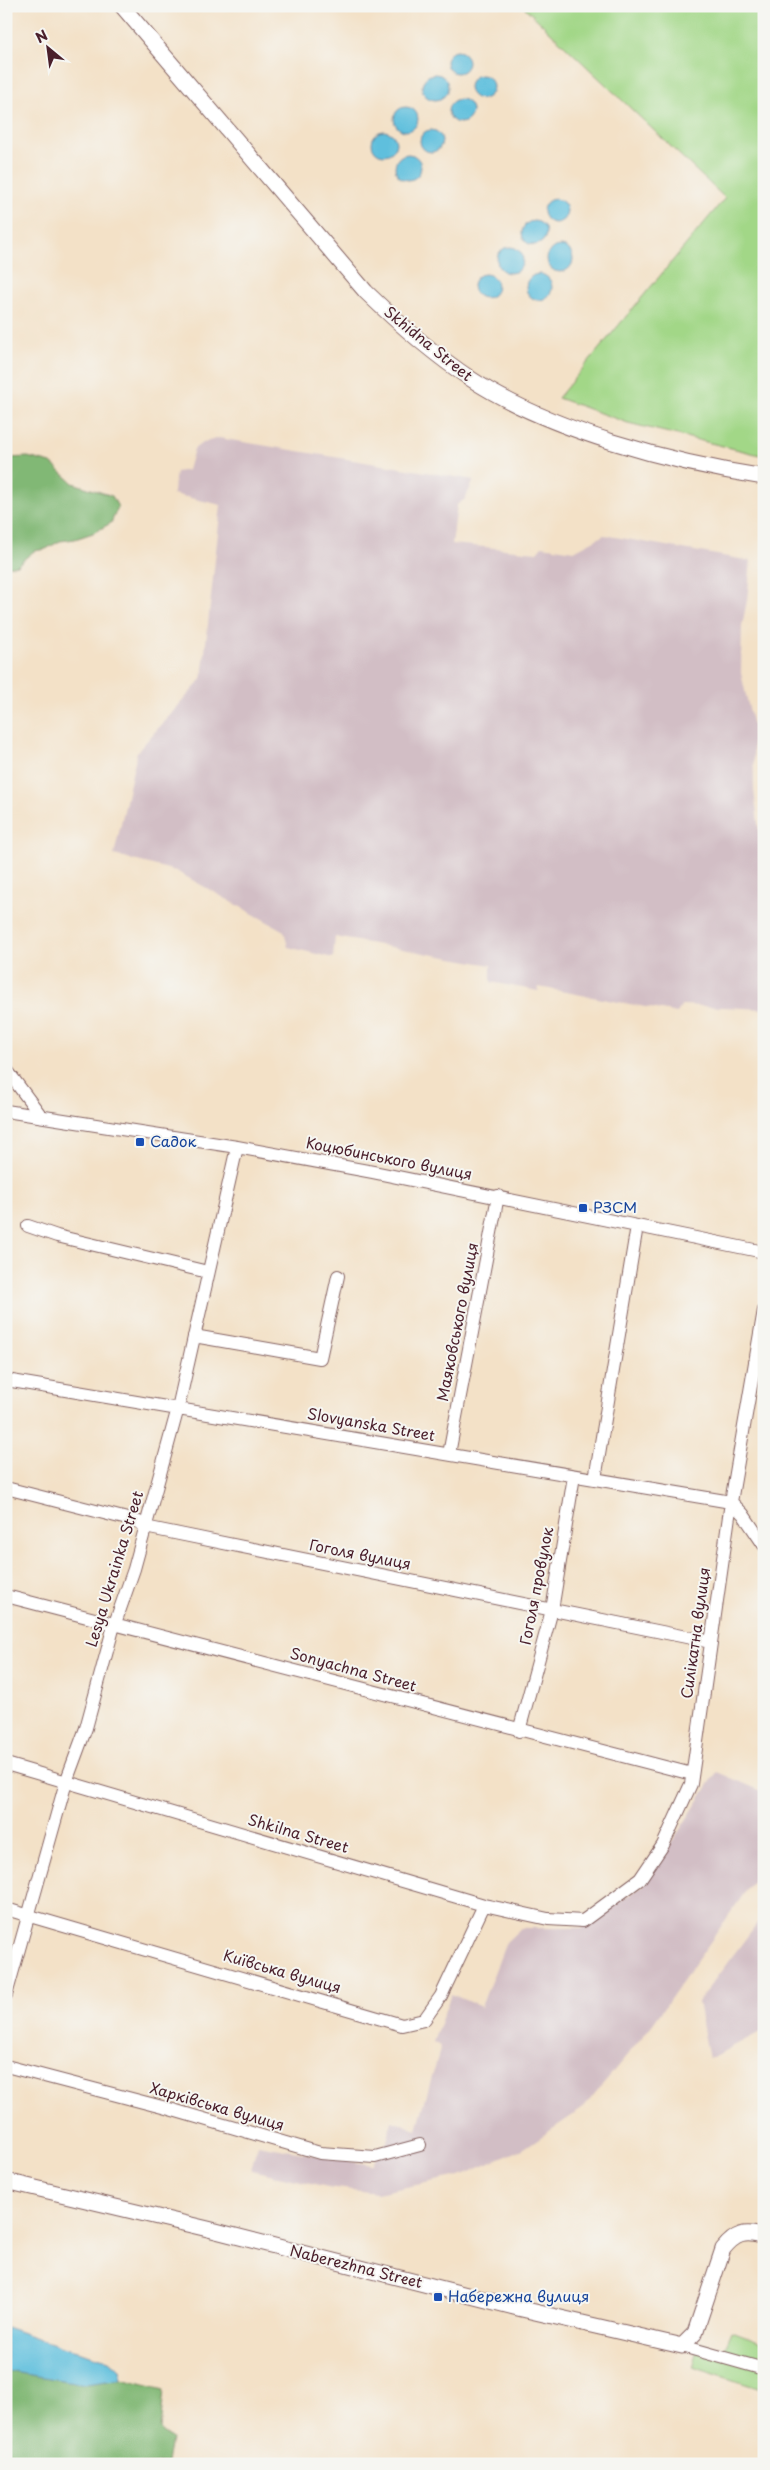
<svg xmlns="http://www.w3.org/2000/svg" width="770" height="2470" font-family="'Playpen Sans',sans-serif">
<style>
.industrial{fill:#d2bec5}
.green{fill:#a2d787;stroke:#767b59}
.forest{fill:#81b874;stroke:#666c50}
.water{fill:#5fbfdd;stroke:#546f84}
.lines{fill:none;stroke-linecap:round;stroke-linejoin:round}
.minor-casing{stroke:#856362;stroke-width:14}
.major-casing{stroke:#856362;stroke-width:17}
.minor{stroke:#fff;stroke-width:12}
.major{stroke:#fff;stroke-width:15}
.transit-dot{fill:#1a4fb4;stroke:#f6f6f2;stroke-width:2}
.labels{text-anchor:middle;stroke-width:4;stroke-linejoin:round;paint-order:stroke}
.street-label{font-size:15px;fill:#4a1f2b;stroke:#f6f6f2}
.transit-label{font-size:15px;fill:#164399;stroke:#f6f6f2;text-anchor:start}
</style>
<rect width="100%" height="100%" fill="#f6f6f2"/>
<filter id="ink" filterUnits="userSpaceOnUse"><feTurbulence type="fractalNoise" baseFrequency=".02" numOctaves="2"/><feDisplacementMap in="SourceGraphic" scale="10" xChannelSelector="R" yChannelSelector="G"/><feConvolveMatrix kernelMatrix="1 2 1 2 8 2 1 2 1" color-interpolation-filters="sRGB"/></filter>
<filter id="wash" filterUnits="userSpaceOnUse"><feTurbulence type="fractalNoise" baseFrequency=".0096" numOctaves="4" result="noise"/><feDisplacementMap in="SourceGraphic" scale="20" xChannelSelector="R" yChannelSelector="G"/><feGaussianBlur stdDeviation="1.12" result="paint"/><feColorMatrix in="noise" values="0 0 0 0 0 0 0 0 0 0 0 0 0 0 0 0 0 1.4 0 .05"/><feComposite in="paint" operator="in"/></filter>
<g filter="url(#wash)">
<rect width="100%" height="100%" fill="#f3e1c7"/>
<path class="industrial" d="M219 438 474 480 465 499 457 505 452 544 537 552 542 546 574 551 604 535 751 561 747 600 742 626 741 673 753 726 754 790 764 873V1009L682 1005 677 1013 539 987 538 991 491 982V965L335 937 333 958 288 947 284 931 176 871 114 855 137 752 202 679 221 505 173 494 176 472 188 470 194 449 202 443Z
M717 1772 764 1792V1865L652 2025 582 2109 523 2149 460 2176 377 2193 328 2187 251 2170 257 2145 372 2165 387 2142 392 2121 417 2129 441 2046 433 2042 451 1994 481 2007 506 1942 521 1928H582L644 1885Z
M764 1914V2030L709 2059 698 2002Z"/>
<path class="green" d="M523 6H755L764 33V456L628 423 558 398 725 198Z
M732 2331 764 2343V2390L693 2367 700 2343 724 2350Z"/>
<path class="forest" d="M28 457 51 463 73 483 112 496 118 507 111 523 93 533 75 539 60 541 46 549 34 551 17 565 6 567V458Z
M6 2371 106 2381 121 2379 164 2390 160 2429 171 2439 167 2464H6Z"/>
<path class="water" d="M446 62a11 11 0 1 1 22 0a11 11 0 1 1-22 0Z
M422 87a13 13 0 1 1 26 0a13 13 0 1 1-26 0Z
M469 87a12 12 0 1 1 24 0a12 12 0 1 1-24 0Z
M448 111a12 12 0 1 1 24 0a12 12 0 1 1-24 0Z
M394 119a12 12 0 1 1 24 0a12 12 0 1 1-24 0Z
M420 141a11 11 0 1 1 22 0a11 11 0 1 1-22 0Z
M372 143a12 12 0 1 1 24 0a12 12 0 1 1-24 0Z
M395 167a13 13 0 1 1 26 0a13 13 0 1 1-26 0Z
M543 211a12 12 0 1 1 24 0a12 12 0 1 1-24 0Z
M522 233a12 12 0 1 1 24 0a12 12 0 1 1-24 0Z
M547 259a13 13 0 1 1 26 0a13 13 0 1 1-26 0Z
M497 260a13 13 0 1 1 26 0a13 13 0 1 1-26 0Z
M526 287a13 13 0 1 1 26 0a13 13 0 1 1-26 0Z
M473 286a12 12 0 1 1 24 0a12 12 0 1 1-24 0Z
M6 2327 66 2348 109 2360 119 2369 121 2379 86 2384 6 2371Z"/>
</g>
<g filter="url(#ink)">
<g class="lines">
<g class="minor-casing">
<path id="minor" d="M6 1069 41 1116
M6 1111 237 1147 373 1172 764 1252
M28 1226 57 1236 208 1272
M194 1336 320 1358 338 1276
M6 1380 731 1502
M449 1454 498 1196
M595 1479 637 1226
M6 1488 139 1522 145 1527 711 1642
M731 1502 743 1514 764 1545
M6 1596 692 1774
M519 1731 552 1610 574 1476
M6 1764 484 1905 548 1919 583 1921 640 1879 663 1845 691 1784 731 1502 764 1310
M6 1909 402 2025 424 2020 441 1996 484 1905
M6 1995 66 1782 86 1728 113 1629 134 1569 178 1408 237 1147
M6 2066 166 2108 320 2153 375 2157 420 2145
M682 2346 764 2369"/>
</g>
<g class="major-casing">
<path id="major" d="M122 6 366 292C399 324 433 354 471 379 548 430 673 463 764 477
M6 2181 208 2229 522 2309 682 2346 695 2333 723 2249C735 2234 745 2230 764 2237"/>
</g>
<use href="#minor" class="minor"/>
<use href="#major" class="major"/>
</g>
</g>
<g class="transit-dot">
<rect x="135" y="1137" width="10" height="10" rx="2.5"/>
<rect x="578" y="1203" width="10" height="10" rx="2.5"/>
<rect x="433" y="2292" width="10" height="10" rx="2.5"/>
</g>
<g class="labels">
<g class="street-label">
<text transform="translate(428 344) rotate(39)" y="5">Skhidna Street</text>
<text transform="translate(389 1159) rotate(11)" y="5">Коцюбинського вулиця</text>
<text transform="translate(458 1322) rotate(-79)" y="5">Маяковського вулиця</text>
<text transform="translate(371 1425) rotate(10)" y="5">Slovyanska Street</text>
<text transform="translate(360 1555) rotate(11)" y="5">Гоголя вулиця</text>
<text transform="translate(115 1569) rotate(-73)" y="5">Lesya Ukrainka Street</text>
<text transform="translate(537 1586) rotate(-79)" y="5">Гоголя провулок</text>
<text transform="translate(696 1633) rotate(-82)" y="5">Силікатна вулиця</text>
<text transform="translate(353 1670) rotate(15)" y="5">Sonyachna Street</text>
<text transform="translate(298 1834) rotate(16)" y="5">Shkilna Street</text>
<text transform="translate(282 1972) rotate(16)" y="5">Київська вулиця</text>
<text transform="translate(217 2107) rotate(16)" y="5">Харківська вулиця</text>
<text transform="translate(356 2267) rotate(14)" y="5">Naberezhna Street</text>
</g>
<g class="transit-label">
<text x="150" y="1147">Садок</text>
<text x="593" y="1213">РЗСМ</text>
<text x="448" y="2302">Набережна вулиця</text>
</g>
</g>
<rect width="770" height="2470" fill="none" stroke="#f6f6f2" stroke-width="25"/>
<g transform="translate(48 48) rotate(331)" stroke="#f6f6f2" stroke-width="4" paint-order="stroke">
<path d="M0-4L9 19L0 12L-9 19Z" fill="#4a1f2b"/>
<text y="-8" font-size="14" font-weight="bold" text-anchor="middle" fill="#4a1f2b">N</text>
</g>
</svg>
